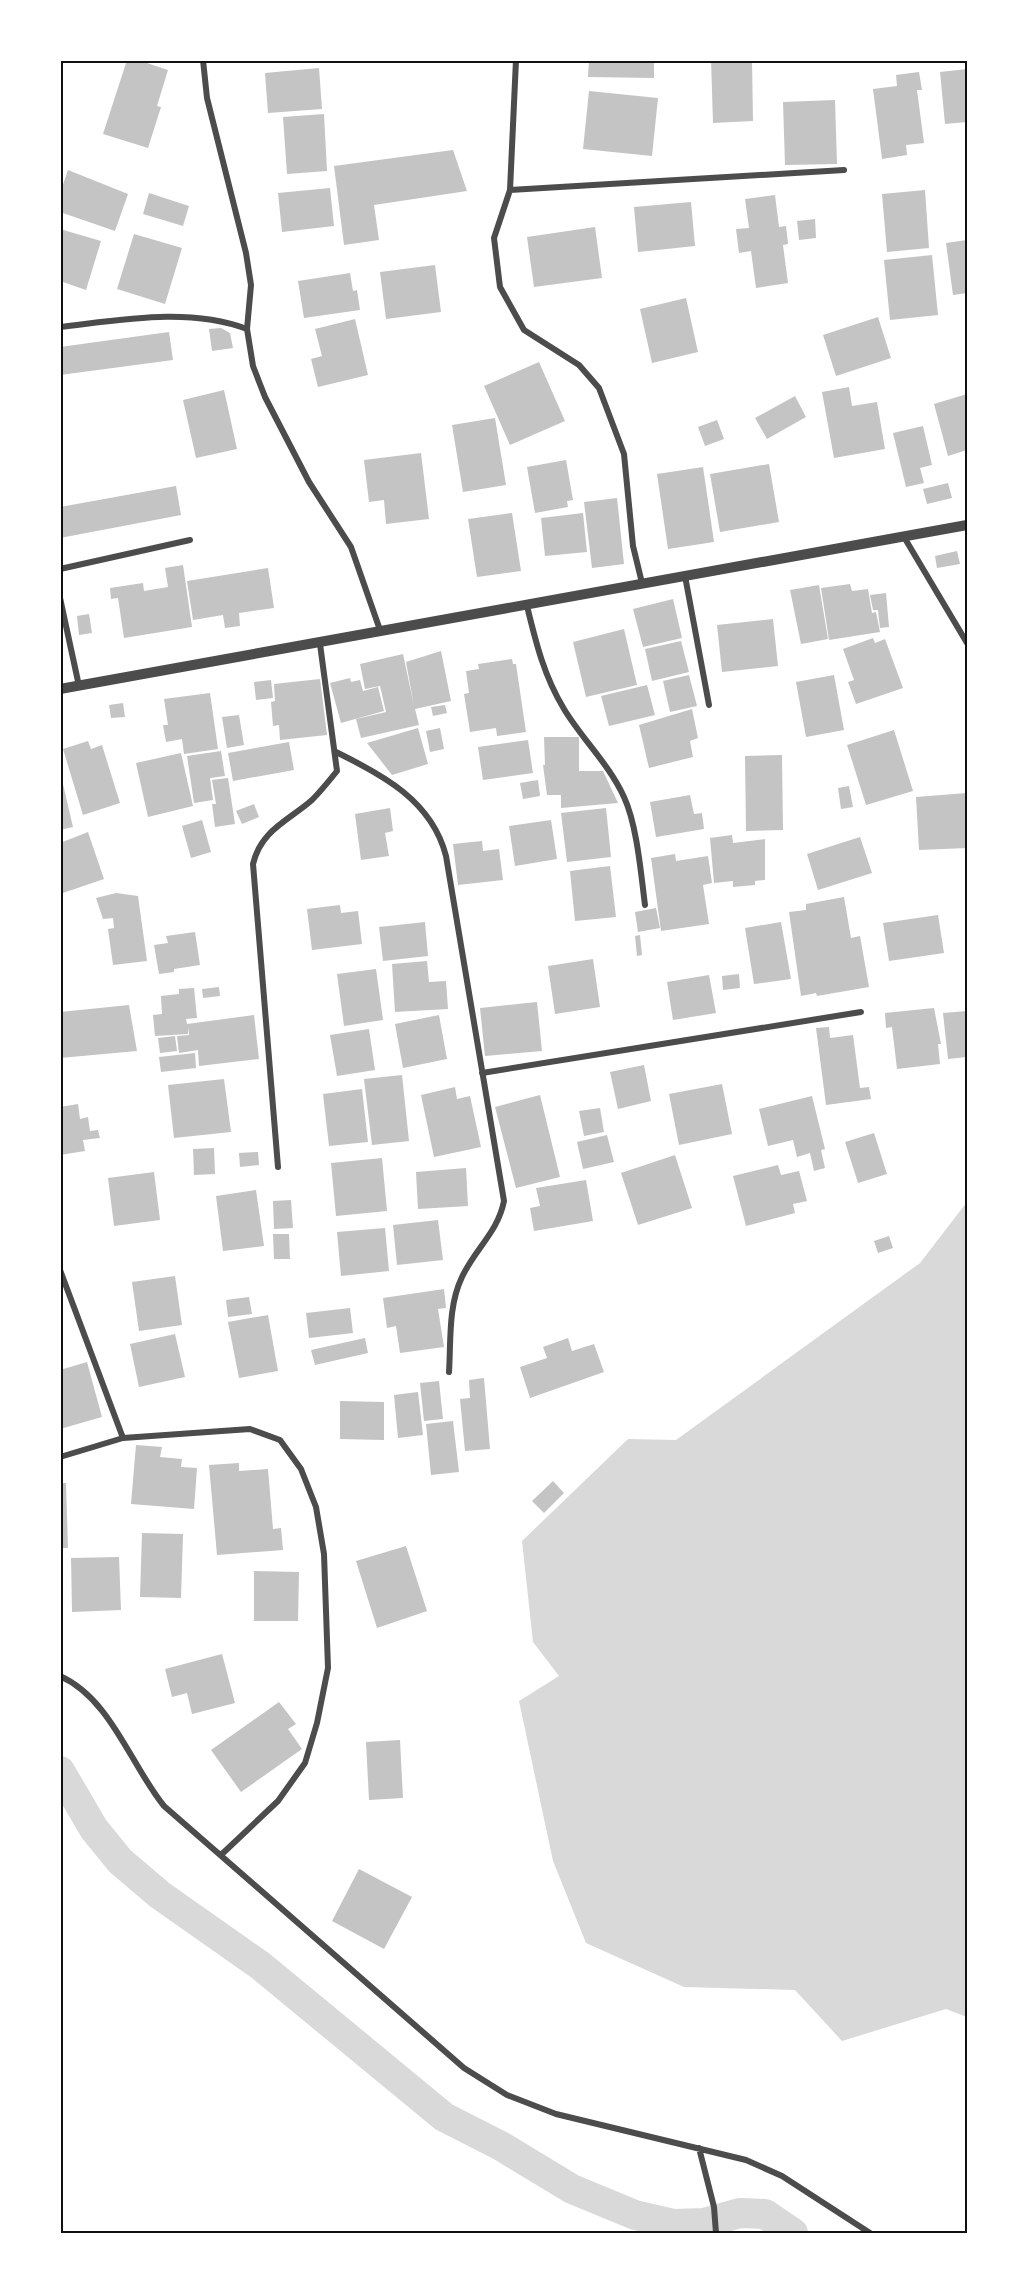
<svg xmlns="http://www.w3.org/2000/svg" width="1027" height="2293" font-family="Quicksand,sans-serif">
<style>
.water{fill:#d9d9d9}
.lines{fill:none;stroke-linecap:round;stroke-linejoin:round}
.canal{stroke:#d9d9d9;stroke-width:30}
.building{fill:#c4c4c4}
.minor{stroke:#4c4c4c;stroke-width:6}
.tertiary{stroke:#4c4c4c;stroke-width:10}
.neatline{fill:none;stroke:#111;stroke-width:2}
</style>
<rect width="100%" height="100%" fill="#fff"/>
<path class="water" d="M967 1202V2017L946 2009 842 2041 795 1990 684 1987 586 1943 553 1861 519 1701 559 1676 533 1642 522 1541 628 1439 676 1440 920 1263Z"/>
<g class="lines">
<path class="canal" d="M60 1771 94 1829 120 1861 160 1895 261 1966 444 2117 501 2146 572 2189 635 2215 674 2224 704 2223 740 2213 765 2214 793 2233"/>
</g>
<path class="building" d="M127 60H138L168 70 157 106 161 107 148 148 103 134Z
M589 60H654V78L588 77Z
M711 60H752L753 121 713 123Z
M319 68 322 109 268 113 265 73Z
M967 69V122L945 124 940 72Z
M919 72 922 90H917L924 143 906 145 907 155 882 159 873 89 897 86 896 75Z
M589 91 658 98 652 156 583 149Z
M835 100 837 164 785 165 783 102Z
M324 114 327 171 287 174 283 117Z
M453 150 467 191 374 205 379 240 344 245 334 166Z
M68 170 128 194 115 231 60 212V193Z
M330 188 334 226 282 232 278 193Z
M925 190 929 248 887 252 882 194Z
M149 193 189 206 183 226 143 214Z
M775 195 779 227 786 226 788 244 783 245 788 283 756 288 751 251 739 253 736 229 749 228 745 199Z
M691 202 695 246 638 252 634 207Z
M815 219 816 238 799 240 797 221Z
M595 227 602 278 534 287 527 237Z
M60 229 101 241 86 290 60 281Z
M134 234 182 248 165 304 117 289Z
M967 240V293L953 295 946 243Z
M932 255 938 315 890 320 884 260Z
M435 265 441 312 386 319 380 272Z
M350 273 353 291 357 290 360 310 304 318 298 281Z
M686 298 698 352 652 363 640 309Z
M878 317 891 358 836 376 823 335Z
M355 319 368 375 318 387 311 359 322 356 315 329Z
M221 328 230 333 233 348 212 351 209 329Z
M169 332 173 360 60 375V347Z
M539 362 565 421 510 445 484 386Z
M849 387 852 406 877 402 885 449 834 458 822 392Z
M224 390 237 449 196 458 183 400Z
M967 394V450L948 456 934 404Z
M795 396 806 417 767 439 755 418Z
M495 418 506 485 463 492 452 425Z
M717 420 724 439 705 446 698 427Z
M923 426 932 465 920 468 924 483 906 487 893 433Z
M421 453 429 519 386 524 384 500 369 502 364 460Z
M566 460 573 500 567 501 568 507 535 513 527 467Z
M769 464 779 522 720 532 710 474Z
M703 467 714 542 668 549 657 474Z
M948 483 952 498 927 504 923 489Z
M176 486 181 515 60 538V507Z
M617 498 624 564 592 568 584 502Z
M512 513 521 571 477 577 468 519Z
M583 513 587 552 545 556 541 518Z
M957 551 960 564 937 568 935 556Z
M183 565 192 627 124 638 118 598 111 599 110 588 143 583 144 591 168 587 165 568Z
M268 568 274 608 239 613 240 626 225 628 223 615 193 620 187 581Z
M850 584 852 591 868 589 872 613 876 612 880 632 829 640 821 588Z
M819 585 828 639 801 644 790 590Z
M886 593 889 627 880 628 878 610H873L870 595Z
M673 599 682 638 643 647 633 609Z
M89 614 92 633 79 635 77 616Z
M773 619 778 666 722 672 717 625Z
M624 629 637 685 586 697 573 642Z
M873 638 875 643 885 639 903 688 856 704 848 682 854 680 843 649Z
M681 641 689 672 652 681 645 649Z
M441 651 451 701 415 709 419 725 361 738 356 719 386 712 380 686 365 689 360 664 403 654 414 706 406 662Z
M512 659 513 664H516L526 732 497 736 496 728 470 732 464 694 469 693 466 671 479 669 478 664Z
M689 675 697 706 670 712 663 681Z
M834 675 844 730 806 737 796 682Z
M350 678 351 682 360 680 363 691 378 687 384 711 341 723 330 683Z
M320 679 327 735 280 740 279 725 273 726 271 702 275 701 274 684Z
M271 680 273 698 256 700 254 682Z
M647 685 655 715 609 726 601 696Z
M210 693 218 749 184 754 182 739 166 742 163 725H168L164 699Z
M123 703 125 717 111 718 109 705Z
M445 705 447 713 433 716 431 707Z
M692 709 698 738 690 741 693 757 649 768 639 725Z
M239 715 244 745 227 748 222 717Z
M418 728 428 764 392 775 367 743Z
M440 728 444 749 430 752 426 731Z
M894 730 913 791 866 805 847 745Z
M544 737H579V771H603L618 803 561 808V795H547L543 765H545Z
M528 740 533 773 483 780 478 747Z
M88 741 91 749 102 745 120 803 83 815 63 749Z
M289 742 294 770 233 781 228 753Z
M221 751 225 776 210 778 213 800 194 803 187 756Z
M181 753 193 806 148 817 136 763Z
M782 755 783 830 746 831 745 756Z
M228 778 235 824 215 827 212 804H216L212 780Z
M62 780 73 827 60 830V781Z
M538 780 540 796 523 799 520 783Z
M849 786 853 807 841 809 838 788Z
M967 793V848L919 850 916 797Z
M690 795 694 814 702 813 704 829 656 837 650 802Z
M254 804 259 817 242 824 236 811Z
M390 808 393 831 385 833 389 856 361 860 355 814Z
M606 808 611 857 567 862 561 813Z
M202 820 211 852 191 858 182 826Z
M551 820 557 859 515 866 509 826Z
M88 832 104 879 60 894V843Z
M732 835 733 843 765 839V880L755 881V885L733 887V881L714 883 710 838Z
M860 837 872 873 818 890 807 854Z
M482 841 483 851 499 849 503 880 458 885 453 844Z
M675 854 676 861 708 856 712 883 703 885 709 924 661 931 651 858Z
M610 866 616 917 575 921 570 871Z
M116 893 138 896 147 961 113 965 108 929 114 928 113 918 103 919 96 898Z
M844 897 851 938 860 936 869 987 817 996 816 993 801 996 789 912 806 910V904Z
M340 905 341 913 358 911 362 944 312 950 307 909Z
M656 908 660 928 638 932 635 912Z
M938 915 944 953 889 961 883 923Z
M425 922 428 956 383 961 379 927Z
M781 922 791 979 754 984 745 928Z
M195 932 200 965 174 969V972L159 974 154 945 168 943 166 936Z
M640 935 642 955 637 956 635 936Z
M593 959 600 1007 555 1014 548 966Z
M427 961 429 982 446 981 448 1009 395 1012 392 964Z
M376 969 383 1020 344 1026 337 974Z
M739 974 740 988 723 990 722 976Z
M709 975 716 1013 673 1020 667 982Z
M219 987 220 996 203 998 202 989Z
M194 988 197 1018 186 1019 187 1024 254 1015 259 1059 199 1066 198 1050 179 1053 177 1036 189 1035 188 1027V1034L155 1036 153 1015 162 1014 161 996 179 994V989Z
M537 1002 542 1051 485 1056 480 1008Z
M129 1005 137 1051 60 1058V1012Z
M934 1008 941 1044H938L940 1064 897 1069 892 1027 886 1028 885 1013Z
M967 1011V1057L948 1059 943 1013Z
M439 1015 447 1059 403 1068 395 1024Z
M829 1027 830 1038 853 1035 860 1088 869 1087 871 1099 826 1105 816 1028Z
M369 1029 375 1070 337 1076 330 1035Z
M175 1036 177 1051 160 1053 158 1038Z
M195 1053 196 1068 161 1072 159 1057Z
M644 1065 651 1101 618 1109 610 1072Z
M402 1075 409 1141 372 1145 364 1079Z
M224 1079 231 1132 174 1138 168 1085Z
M722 1084 732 1134 679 1145 669 1094Z
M455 1087 457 1099 470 1096 481 1147 434 1157 421 1095Z
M362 1089 368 1142 329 1146 323 1094Z
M540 1095 560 1177 516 1188 495 1107Z
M812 1096 825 1149 821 1150 825 1168 814 1171 810 1153 797 1157 793 1140 768 1146 759 1109Z
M78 1104 80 1119 88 1117 90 1131 98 1130 100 1138 83 1140 85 1151 60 1155V1107Z
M600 1108 604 1132 584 1136 579 1111Z
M874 1133 887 1174 858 1183 845 1142Z
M607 1135 614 1162 583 1169 577 1142Z
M214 1148 215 1174 194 1175 193 1149Z
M258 1152 259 1165 240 1167 239 1153Z
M675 1155 692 1208 638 1225 621 1173Z
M382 1158 387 1211 336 1216 331 1163Z
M778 1165 781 1175 799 1171 807 1201 793 1204 795 1213 746 1226 733 1176Z
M466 1168 468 1206 418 1209 416 1172Z
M154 1172 160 1220 114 1226 108 1178Z
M586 1180 593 1221 534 1231 530 1208 540 1206 536 1188Z
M256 1190 264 1246 223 1251 216 1196Z
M291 1200 293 1228 274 1229 273 1201Z
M438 1220 443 1260 397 1265 393 1225Z
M385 1228 389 1271 341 1276 337 1232Z
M273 1234H289L290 1259H274Z
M889 1236 893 1248 878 1253 874 1241Z
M175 1276 182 1325 139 1331 132 1282Z
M444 1289 446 1308 438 1309 444 1347 400 1353 396 1326 387 1328 383 1298Z
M249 1297 252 1314 228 1317 226 1300Z
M350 1308 353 1333 309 1338 306 1313Z
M268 1315 278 1371 239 1378 228 1322Z
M175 1334 185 1377 139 1387 130 1344Z
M365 1338 368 1353 315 1365 311 1350Z
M568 1338 572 1351 594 1344 604 1372 530 1398 520 1367 547 1358 543 1347Z
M87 1362 102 1417 60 1429V1370Z
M484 1378 490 1449 465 1451 460 1399 470 1398 469 1380Z
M439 1381 443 1419 424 1421 420 1383Z
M418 1392 423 1435 398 1438 394 1395Z
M340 1401 384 1402V1440L340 1439Z
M453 1421 459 1472 431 1475 426 1424Z
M136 1445 162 1447 160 1457 182 1459 181 1467 197 1468 194 1509 131 1504Z
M239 1463V1471L268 1469 273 1529 281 1528 283 1550 217 1555 209 1465Z
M553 1481 564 1493 544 1513 532 1501Z
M60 1483H66L68 1548H60Z
M142 1533 183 1534 181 1598 140 1597Z
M406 1546 427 1611 377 1628 356 1561Z
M119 1557 121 1610 72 1612 71 1558Z
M254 1571 299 1572 298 1621H254Z
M222 1654 235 1703 192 1714 187 1693 172 1697 165 1669Z
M279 1702 296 1724 288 1729 302 1749 241 1792 211 1750Z
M400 1740 403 1798 369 1800 366 1742Z
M359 1869 412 1897 384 1949 332 1921Z"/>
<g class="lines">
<path class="minor" d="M203 60 207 98 246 253 251 285 247 329 253 366 265 397 309 482 351 547 380 630
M516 60 510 190 494 238 500 287 524 330 579 365 599 388 624 454 633 546 642 583
M510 190 844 170
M60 327C121 320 188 307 247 329
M904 537 967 643
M60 569 190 540
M685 576 709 705
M60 598 79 686
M527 606C536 643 544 676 564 709 582 739 609 764 624 797 637 825 641 874 645 905
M336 752C383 775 432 801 446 856L504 1201C498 1232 475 1249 462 1277 448 1306 451 1341 449 1372
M482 1073 861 1012
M278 1167 253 864C261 830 288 821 312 800 321 791 329 781 337 771L320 644
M60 1270 123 1438
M60 1457 123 1438 250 1429 280 1440 301 1469 316 1507 324 1554 328 1668 317 1723 305 1763 278 1801 222 1854
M60 1676C111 1699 130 1764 164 1806L464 2068 507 2095 556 2114 746 2160 782 2176 870 2233
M699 2148 714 2207 716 2233"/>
<path class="tertiary" d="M60 689 967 525"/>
</g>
<rect width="1027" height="2293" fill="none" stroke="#ffffff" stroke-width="123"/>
<rect x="62" y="62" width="904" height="2170" class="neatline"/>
</svg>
